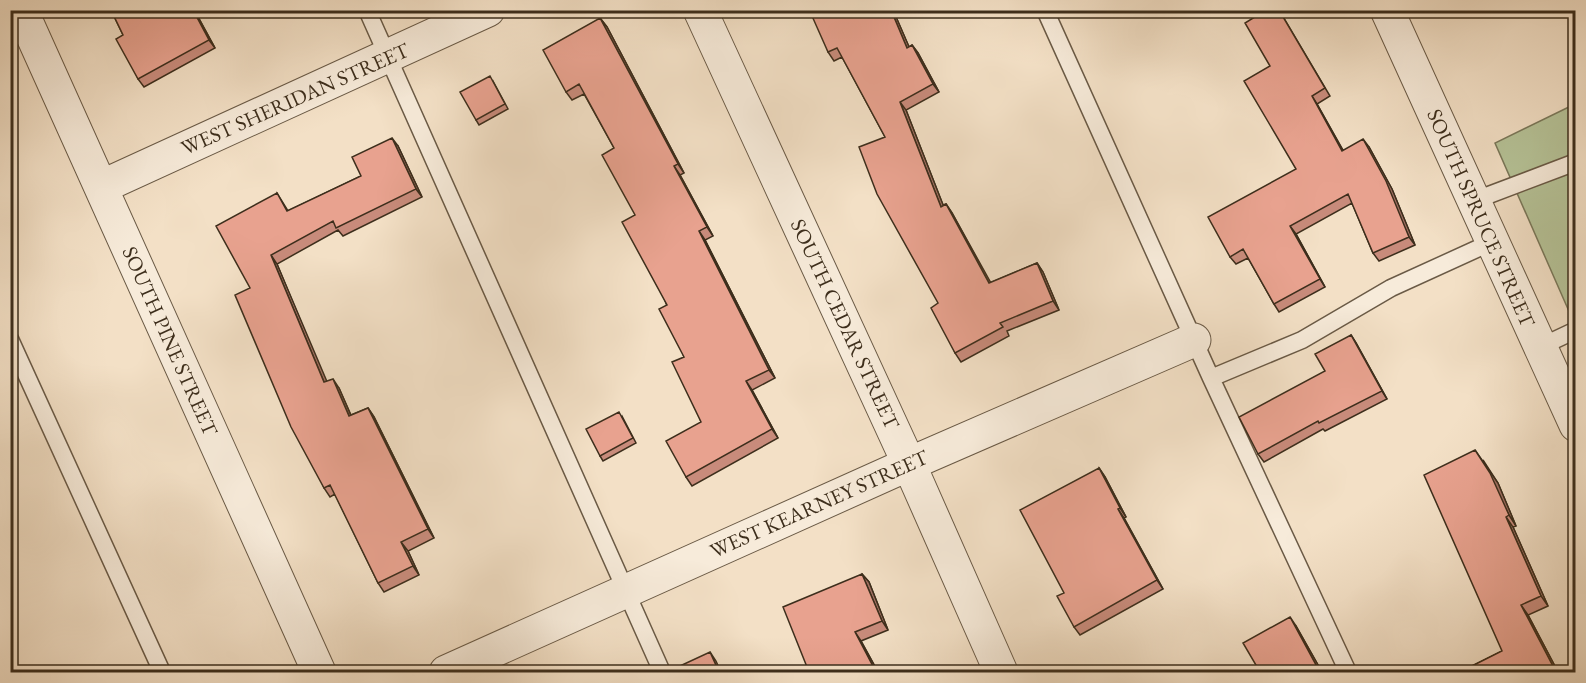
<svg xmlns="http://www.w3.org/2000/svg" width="1586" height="683" font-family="'EB Garamond',serif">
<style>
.green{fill:#b6c398;stroke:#7a785a;stroke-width:1.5}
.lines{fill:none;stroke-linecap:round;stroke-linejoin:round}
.lane-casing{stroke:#6a5a46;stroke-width:19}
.street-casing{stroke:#6a5a46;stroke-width:35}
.lane{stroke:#f7ebda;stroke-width:16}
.street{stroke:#f7ebda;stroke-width:33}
.wall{fill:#c88b7b;stroke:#3d2e1c;stroke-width:1.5}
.shaded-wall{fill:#a27164;stroke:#3d2e1c;stroke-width:1.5}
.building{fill:#e8a28f;stroke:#3d2e1c;stroke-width:1.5}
.labels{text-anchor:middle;stroke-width:5;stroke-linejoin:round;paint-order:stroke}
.street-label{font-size:21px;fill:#3d2e1c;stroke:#f7ebda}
</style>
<rect width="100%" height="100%" fill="#f3e0c6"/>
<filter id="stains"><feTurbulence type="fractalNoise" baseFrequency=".00333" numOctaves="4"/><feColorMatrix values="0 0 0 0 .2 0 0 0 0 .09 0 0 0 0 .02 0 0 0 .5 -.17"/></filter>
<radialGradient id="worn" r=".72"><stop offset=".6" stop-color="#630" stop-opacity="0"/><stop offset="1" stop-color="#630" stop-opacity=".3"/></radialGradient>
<path class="green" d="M1575 104V325L1495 143Z"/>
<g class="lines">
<g class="lane-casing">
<path id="lane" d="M367 10 662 672
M1045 10 1211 378 1348 672
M1473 201 1576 162
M10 339 162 672
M1540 347 1576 330
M1211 378 1302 340 1391 288 1492 242"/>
</g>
<g class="street-casing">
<path id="street" d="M21 10 319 672
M700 10 909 464 1001 672
M1387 10 1576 425
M101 187 488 10
M446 672 909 464 1194 340"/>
</g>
<use href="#lane" class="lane"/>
<use href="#street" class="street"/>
</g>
<path class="wall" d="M111 10H209L197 15 215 48 144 87 138 79 123 35Z
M893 10 909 47 912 45 918 53 939 92 906 110 943 205 946 204 952 213 990 283 1037 263 1043 272 1059 310 1007 331 1009 336 961 362 955 353 885 137 842 57 834 61 828 52 819 13Z
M1279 10 1330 96 1317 104 1343 150 1369 147 1392 189 1415 245 1379 261 1373 253 1352 203 1296 234 1325 287 1279 312 1274 304 1248 258 1236 264 1230 257 1296 169 1270 66Z
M600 18 607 27 684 173 680 175 713 236 705 240 775 378 752 390 778 438 692 486 686 477 701 422 684 357 614 148 584 94 572 100 566 92Z
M493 81 508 109 479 125 476 120Z
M398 146 422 197 343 236 338 230 277 264 326 382 339 388 351 415 368 408 374 417 434 538 408 551 419 575 384 592 378 583 335 494 330 497 324 488 250 288 277 193 288 211 361 176Z
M1351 335 1356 343 1387 399 1325 431 1323 429 1264 462 1258 454 1325 371Z
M622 416 636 443 603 461 600 456Z
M1483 460 1498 483 1516 526 1513 527 1548 606 1528 615 1558 672H1460L1502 651Z
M1099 468 1105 477 1126 517 1124 518 1163 589 1080 635 1074 627 1064 593Z
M862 574 869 582 888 630 861 641 878 672H809Z
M1296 626 1322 672H1260Z"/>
<path class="shaded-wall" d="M193 10 197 15 215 48 209 40Z
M891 10H893L913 56 907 48Z
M600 18 607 27 684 173 678 164Z
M912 45 918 53 939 92 933 84Z
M1312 96 1317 104 1347 158 1342 151Z
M900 102 906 110 947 215 941 207Z
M392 138 398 146 422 197 416 189Z
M1363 139 1369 147 1392 189 1415 245 1409 237Z
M674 166 680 175 713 236 707 227Z
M946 204 952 213 996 292 989 283Z
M1290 226 1296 234 1325 287 1320 279Z
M699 231 705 240 775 378 769 370Z
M271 255 277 264 331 391 324 382Z
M1037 263 1043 272 1059 310 1053 301Z
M1351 335 1356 343 1387 399 1382 391Z
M333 379 339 388 355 425 349 416Z
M746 381 752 390 778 438 772 429Z
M368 408 374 417 434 538 428 529Z
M1475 450 1498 483 1516 526 1509 515Z
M1099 468 1105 477 1126 517 1120 508Z
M1118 509 1124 518 1163 589 1157 580Z
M1506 517 1513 527 1548 606 1541 596Z
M401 542 408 551 419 575 413 566Z
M862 574 869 582 888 630 882 621Z
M1521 605 1528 615 1558 672H1556Z
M1290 617 1296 626 1322 672 1316 665Z
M855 632 861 641 878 672H876Z
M710 652 716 661 721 672H719Z"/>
<path class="building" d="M111 10H193L209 40 138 79 116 39 123 35Z
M818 10H891L907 48 912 45 933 84 900 102 941 207 946 204 989 283 1037 263 1053 301 1000 323 1003 327 955 353 931 308 938 303 877 194 859 147 885 137 837 48 828 52 812 16 819 13Z
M1266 10H1279L1325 88 1312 96 1342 151 1363 139 1386 181 1409 237 1373 253 1348 194 1290 226 1320 279 1274 304 1243 249 1230 257 1208 217 1296 169 1244 81 1270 66 1245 23Z
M600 18 678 164 674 166 707 227 699 231 769 370 746 381 772 429 686 477 666 441 701 422 672 362 684 357 659 309 667 305 622 222 635 215 602 155 614 148 579 84 566 92 543 50Z
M490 76 505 104 476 120 460 92Z
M392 138 416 189 336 228 333 221 271 255 324 382 333 379 349 416 368 408 428 529 401 542 413 566 378 583 330 485 324 488 291 427 235 295 250 288 216 226 277 193 287 211 361 176 352 157Z
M1351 335 1382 391 1319 423 1318 421 1258 454 1239 417 1325 371 1315 354Z
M619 412 633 438 600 456 586 429Z
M1475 450 1490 473 1509 515 1506 517 1541 596 1521 605 1556 672H1460L1502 651 1424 475Z
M1099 468 1120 508 1118 509 1157 580 1074 627 1057 596 1064 593 1020 510Z
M862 574 882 621 855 632 876 672H809L783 607Z
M1290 617 1316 665 1302 672H1260L1243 643Z
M710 652 719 672H667Z"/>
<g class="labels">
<g class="street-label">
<text transform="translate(295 99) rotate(-24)" y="7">WEST SHERIDAN STREET</text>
<text transform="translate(1481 218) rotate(66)" y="7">SOUTH SPRUCE STREET</text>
<text transform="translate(845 324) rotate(65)" y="7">SOUTH CEDAR STREET</text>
<text transform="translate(170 341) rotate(66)" y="7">SOUTH PINE STREET</text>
<text transform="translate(819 504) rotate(-24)" y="7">WEST KEARNEY STREET</text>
</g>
</g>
<rect width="1586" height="683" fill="none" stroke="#f3e0c6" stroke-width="36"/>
<rect x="12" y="12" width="1562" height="659" fill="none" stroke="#3d2e1c" stroke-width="3"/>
<rect x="18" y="18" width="1550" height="647" fill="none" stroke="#3d2e1c" stroke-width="1.5"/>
<rect width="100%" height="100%" filter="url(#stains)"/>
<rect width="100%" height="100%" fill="url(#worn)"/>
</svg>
